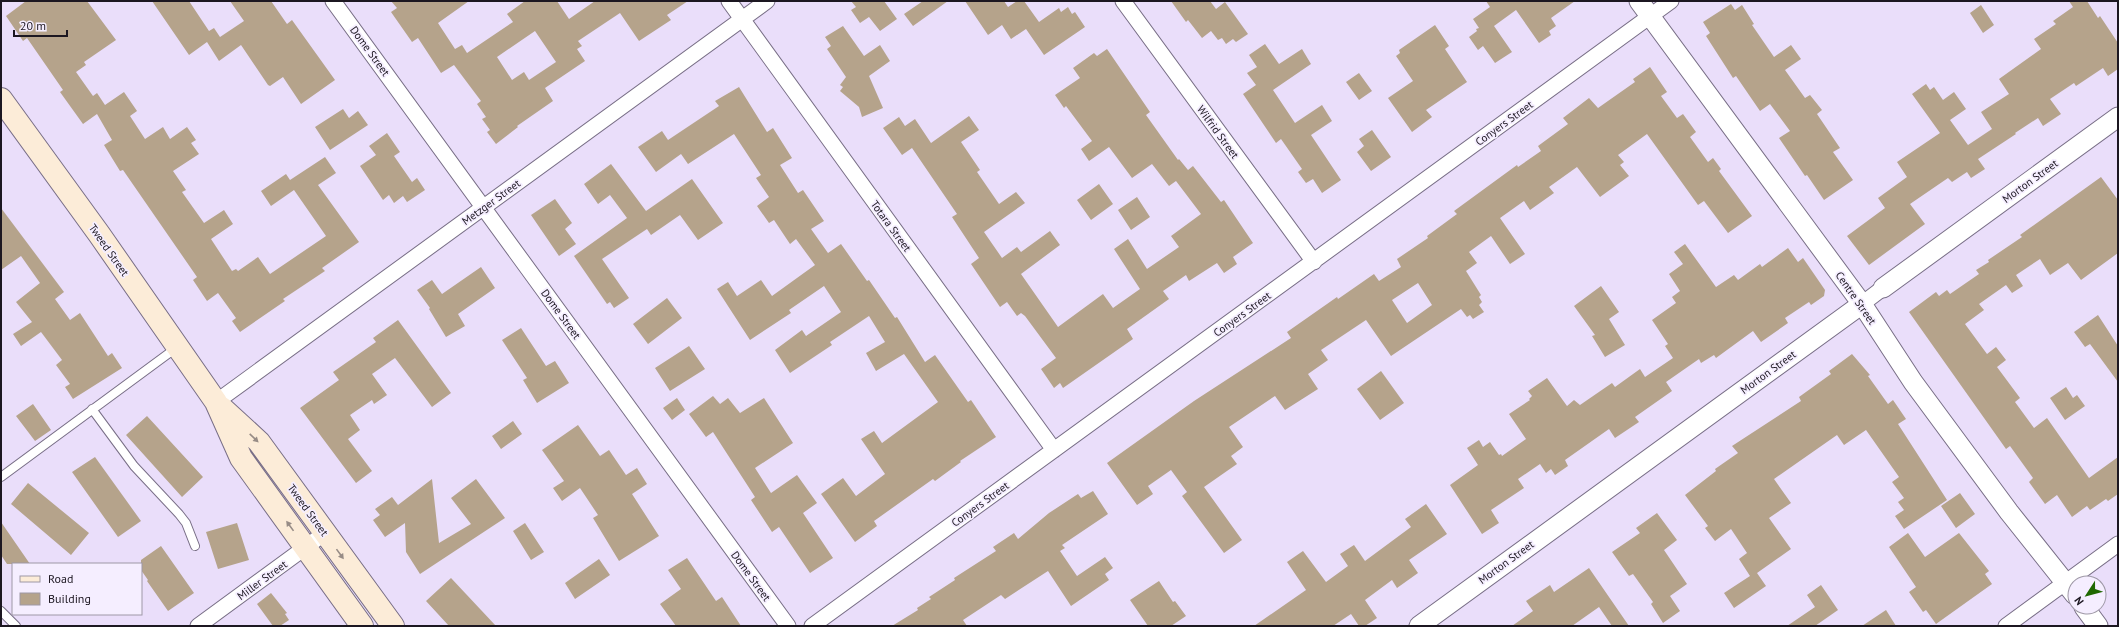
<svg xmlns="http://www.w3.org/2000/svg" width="2119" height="627" font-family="'PT Sans',sans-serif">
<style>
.building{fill:#b5a38b;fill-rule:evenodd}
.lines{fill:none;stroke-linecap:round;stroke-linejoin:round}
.service-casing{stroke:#786e86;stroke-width:10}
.minor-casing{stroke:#786e86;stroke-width:17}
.tertiary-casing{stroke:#786e86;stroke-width:21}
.secondary-casing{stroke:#786e86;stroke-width:24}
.service{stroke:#fff;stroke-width:8}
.minor{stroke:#fff;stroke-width:15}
.tertiary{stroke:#fff;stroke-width:19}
.secondary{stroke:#fcecd8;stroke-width:22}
.oneway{fill:#978c86}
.labels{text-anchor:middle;stroke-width:3.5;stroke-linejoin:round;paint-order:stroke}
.street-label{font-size:11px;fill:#1c1721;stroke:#f5eeff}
</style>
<rect width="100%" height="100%" fill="#eadefa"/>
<path class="building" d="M26 1H87L116 40 84 62 86 65 76 72 93 96 97 93 105 105 124 92 137 111 130 116 145 139 163 127 170 139 187 127 196 140 191 143 199 154 173 171 186 190 182 192 204 223 224 210 233 224 211 239 232 271 236 269 238 271 258 257 270 274 326 236 294 190 271 206 261 191 286 174 290 180 325 157 336 173 318 185 359 242 322 268 325 271 283 299 285 301 240 332 232 321 236 318 218 293 207 301 193 280 197 277 123 170 120 171 104 145 112 140 97 114 83 124 60 92 63 90 27 38 23 41 6 16Z
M152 1H189L209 31 214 28 220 37 244 21 230 1H271L287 24 292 20 335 80 301 104 283 77 270 86 268 85 241 45 219 61 207 42 189 55Z
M391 1H469L438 23 455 49 462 45 467 53 513 22 507 14 525 1H557L569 19 595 1H688L667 15 671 20 639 41 620 13 578 41 582 46 577 49 585 61 545 88 553 101 517 126 518 127 496 144 487 132 490 130 482 119 486 117 477 104 481 101 454 65 441 73 418 38 412 42 391 12 397 8ZM535 31 556 62 529 80 524 72 512 80 497 57Z
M851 1H884L897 19 880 31 869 17 860 23 851 10 856 7Z
M923 1H948L913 26 904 14Z
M965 1H1004L1008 7 1017 1H1024L1039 22 1059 8 1061 12 1068 7 1072 14 1075 12 1085 27 1044 55 1026 29 1011 39 1002 25 988 35Z
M1171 1H1210L1216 9 1225 2 1248 34 1236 42 1233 39 1226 44 1222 38 1218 40 1211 31 1202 38 1188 20 1186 22Z
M1486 1H1575L1551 18 1556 26 1549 31 1551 35 1539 43 1516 10 1494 26 1512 52 1495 63 1483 46 1478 50 1469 37 1477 31 1476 29 1479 28 1473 19 1490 7Z
M2069 1H2087L2098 18 2100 16 2118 43V69L2108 76 2103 68 2076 86 2074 83 2050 99 2061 114 2043 126 2038 118 2015 133 2016 134 1978 159 1985 169 1971 178 1967 172 1952 182 1948 178 1910 204 1925 224 1869 265 1847 236 1885 208 1878 198 1907 177 1897 162 1940 133 1912 94 1926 84 1930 90 1934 87 1943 100 1954 92 1966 109 1950 120 1968 145 1992 129 1981 112 2009 94 1999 79 2041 49 2034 39 2056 24 2053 21 2073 7Z
M1731 4 1735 10 1742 5 1754 24 1752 25 1774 57 1791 45 1801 59 1785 70 1805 98 1810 95 1822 110 1817 114 1840 148 1833 152 1853 180 1824 200 1807 175 1805 176 1779 138 1790 131 1770 104 1760 111 1736 76 1733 78 1706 36 1710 33 1703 22Z
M1981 5 1994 25 1983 33 1970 13Z
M1435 25 1449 46 1445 49 1467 82 1426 110 1432 117 1412 132 1388 98 1413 81 1396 56 1400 53 1399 50Z
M843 26 864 56 880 45 890 61 869 76 883 108 862 117 859 107 840 91 843 87 840 85 846 77 827 49 831 46 825 37Z
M1265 44 1279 64 1302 49 1311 64 1273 90 1295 123 1322 105 1332 121 1311 135 1341 180 1322 193 1313 179 1306 183 1298 172 1302 169 1281 139 1276 143 1243 94 1256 85 1247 73 1257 67 1249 55Z
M1107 49 1150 112 1146 115 1178 160 1179 159 1188 170 1193 166 1221 202 1224 200 1253 243 1233 257 1237 264 1224 273 1217 263 1189 281 1186 275 1163 291 1169 299 1127 329 1133 339 1063 388 1060 383 1054 388 1041 369 1056 358 1025 316 1021 313 1017 316 1007 302 1000 307 971 264 979 258 952 217 957 214 912 148 902 155 883 128 899 117 905 126 915 119 931 143 969 116 979 130 961 142 980 170 977 172 999 204 1016 192 1025 203 984 232 1002 258 1017 247 1021 252 1050 231 1060 245 1021 274 1058 327 1103 294 1113 308 1140 289 1114 249 1128 239 1147 269 1179 247 1171 236 1201 214 1176 181 1169 186 1152 164 1132 178 1109 147 1089 161 1081 149 1092 141 1066 106 1064 108 1055 95 1080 78 1073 68 1094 53 1097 56Z
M1650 67 1667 92 1661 96 1677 118 1683 114 1696 132 1690 137 1708 162 1713 158 1721 169 1719 171 1752 216 1728 233 1704 201 1698 205 1647 134 1618 155 1624 162 1620 165 1629 176 1600 197 1577 167 1549 187 1554 193 1530 210 1524 201 1500 218 1525 254 1510 264 1491 236 1469 252 1477 263 1466 271 1481 295 1479 297 1482 302 1479 305 1484 312 1473 319 1470 315 1467 317 1461 309 1391 356 1366 320 1321 350 1328 360 1308 374 1318 389 1285 410 1275 396 1229 427 1243 447 1231 456 1237 464 1204 487 1242 540 1224 553 1182 496 1187 492 1171 470 1148 486 1153 494 1137 505 1107 463 1194 401 1291 338 1287 332 1337 297 1338 299 1374 274 1379 281 1401 267 1397 259 1428 238 1427 236 1457 214 1454 211 1517 165 1518 167 1541 151 1538 146 1568 124 1563 118 1589 98 1598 108 1635 82 1633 79ZM1418 283 1432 305 1407 323 1392 300Z
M1359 73 1372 91 1359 100 1346 82Z
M739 87 767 132 773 128 792 158 780 165 798 193 803 190 824 221 811 229 828 253 841 244 867 281 869 280 895 318 897 317 925 362 935 355 968 402 971 400 996 437 960 461 961 462 935 481 933 479 874 521 877 526 855 542 821 494 843 478 856 496 885 474 861 439 874 431 882 443 938 402 904 354 876 371 866 353 885 342 869 316 830 342 832 345 790 373 775 350 802 330 806 336 841 312 824 286 789 310 791 313 750 340 717 289 728 282 737 296 761 280 772 296 815 265 796 239 790 244 774 220 769 223 757 206 769 197 756 178 761 175 734 134 688 164 681 154 656 172 638 147 662 131 668 140 719 106 715 101Z
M343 109 349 118 358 111 368 125 330 150 315 127Z
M1372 130 1391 157 1371 171 1357 152 1364 146 1359 139Z
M387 133 400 152 394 156 412 182 417 178 425 190 407 202 403 196 394 203 389 195 383 200 360 166 376 155 369 146Z
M611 164 646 211 692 179 723 223 698 240 680 215 651 235 647 229 602 259 629 298 614 308 610 302 607 304 574 256 627 218 610 195 598 204 584 184Z
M2101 177 2118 200V253L2081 280 2068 263 2050 275 2040 259 2016 275 2023 286 2012 293 2006 285 1979 304 1984 310 1965 324 1987 354 1996 347 2006 360 1997 367 2020 398 2015 402 2034 428 2047 418 2089 478 2118 457V494L2108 501 2106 499 2090 510 2087 506 2072 517 2057 495 2045 504 2029 482 2033 478 2010 446 2006 449 1909 312 1936 292 1939 296 1947 290 1950 294 1979 274 1976 270 1989 262 1988 260 2022 237 2020 235Z
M1099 184 1113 204 1091 220 1077 200Z
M1137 197 1150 217 1131 230 1118 210Z
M555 199 572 223 565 229 576 244 559 256 531 215Z
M1 208 64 292 55 299 70 320 80 313 108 356 112 353 122 368 73 399 65 387 70 384 56 365 62 360 41 332 21 346 13 334 32 322 16 302 40 283 21 256 1 270Z
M1685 244 1716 287 1734 275 1738 280 1760 264 1762 267 1788 248 1798 262 1803 258 1825 290 1824 296 1811 305 1809 302 1785 318 1788 323 1761 342 1753 331 1716 358 1714 355 1701 363 1699 359 1666 382 1672 391 1635 417 1639 422 1615 438 1609 429 1565 460 1568 466 1555 475 1551 469 1546 473 1540 464 1518 479 1524 488 1491 510 1499 523 1482 534 1450 485 1478 465 1467 448 1479 440 1483 447 1490 442 1499 455 1501 454 1502 456 1526 439 1509 414 1530 400 1529 399 1532 396 1528 391 1547 378 1567 406 1574 400 1580 405 1612 383 1615 387 1640 369 1645 377 1673 358 1665 346 1668 344 1652 320 1676 303 1672 297 1680 291 1669 274 1683 264 1674 252Z
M481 267 495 288 458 314 465 326 446 337 429 309 430 308 417 290 432 280 442 294Z
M1601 286 1619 312 1609 319 1625 345 1605 357 1592 336 1595 335 1574 306Z
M667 298 682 318 648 344 633 324Z
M2098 315 2118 346V382L2090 344 2085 347 2074 332Z
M398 320 451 393 432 407 395 358 372 374 387 395 374 404 372 400 350 415 360 430 348 439 372 471 356 483 300 408 339 380 333 372 376 342 373 338Z
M521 328 546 366 555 361 569 383 537 403 523 380 527 378 502 340Z
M689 346 705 369 670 391 655 368Z
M1852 354 1870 375 1868 376 1888 404 1893 400 1906 419 1898 424 1947 500 1904 529 1895 516 1904 510 1898 502 1904 498 1892 482 1899 477 1866 430 1844 445 1837 435 1774 479 1791 503 1769 518 1791 549 1757 573 1766 586 1734 608 1724 593 1750 576 1739 559 1747 553 1731 529 1715 541 1705 528 1708 526 1685 495 1716 471 1715 469 1738 453 1732 446 1801 401 1799 397 1831 374 1829 371Z
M1381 371 1404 403 1380 420 1357 389Z
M2066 387 2073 398 2077 395 2085 406 2065 420 2050 398Z
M713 396 720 404 728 398 740 413 764 398 793 443 755 468 771 493 797 475 817 503 803 513 833 558 810 573 779 527 772 532 751 500 755 497 713 432 706 437 689 414Z
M677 398 685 410 672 420 663 408Z
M33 404 51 430 35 441 16 416Z
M147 416 203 477 182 497 126 435Z
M513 421 522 434 501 449 492 436Z
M578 425 600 456 609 450 626 475 637 468 647 484 632 494 659 536 619 561 593 518 598 515 580 488 562 501 553 488 564 481 542 450Z
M95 457 141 521 118 537 72 472Z
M432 479 439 543 471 524 451 498 476 479 505 518 420 574 406 552 405 523 385 537 373 520 380 515 375 509 392 497 398 505Z
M28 483 89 533 71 555 11 504Z
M1093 491 1108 514 1062 545 1065 548 1060 551 1077 576 1105 557 1113 568 1105 574 1109 580 1071 606 1048 571 1005 599 1001 595 963 620 967 626H892L918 610 917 608 931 599 929 597 955 580 954 578 996 551 993 547 1014 533 1018 539 1049 513 1078 494 1081 498Z
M1960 493 1975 514 1956 528 1941 506Z
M1426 504 1447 534 1409 560 1418 573 1397 588 1392 580 1365 600 1377 618 1365 626H1359L1351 614 1333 626H1254L1306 590 1287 562 1303 551 1326 582 1348 566 1340 554 1354 545 1365 561 1411 527 1405 519Z
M1657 513 1677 540 1664 550 1687 584 1670 596 1680 611 1663 623 1651 604 1653 602 1633 574 1629 576 1612 552 1640 533 1636 528Z
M1 522 30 564H7L1 555Z
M237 523 249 560 218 569 206 532Z
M525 523 544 552 531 560 513 531Z
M1908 533 1925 557 1959 533 1989 571 1985 574 1992 584 1936 624 1926 610 1923 612 1909 592 1916 587 1889 547Z
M161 546 194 593 168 611 147 581 148 580 141 570V560Z
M687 558 716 601 722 597 741 626H676L660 604 681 589 668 570Z
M599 559 610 575 575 599 565 583Z
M1589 568 1629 626H1612L1599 607 1572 626H1512L1533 611 1526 601 1550 585 1554 592Z
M451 578 496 626H449L426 601Z
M1159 581 1173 602 1175 601 1186 616 1171 626H1148L1130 600Z
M1821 585 1838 610 1815 626H1787L1815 607 1807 595Z
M271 593 287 613 285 614 289 620 280 626H273L257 604Z
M1886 610 1896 626H1862Z"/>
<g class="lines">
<g class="service-casing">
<path id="service" d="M92 409 134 466 179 514 186 523 195 546
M1 477 176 348
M1 611 16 626"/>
</g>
<g class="minor-casing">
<path id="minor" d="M333 1 788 626
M729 1 1054 450
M1123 1 1314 262
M1862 304 1883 288
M216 402 767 1
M198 626 325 533
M812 626 1671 1
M2006 626 2118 544"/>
</g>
<g class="tertiary-casing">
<path id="tertiary" d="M1639 1 1862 304 1913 382 2009 512 2075 595
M1883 288 2118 117
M2084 607 2098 626
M1419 626 1862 304"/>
</g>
<g class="secondary-casing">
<path id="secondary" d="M1 99 99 234 216 402 241 458 362 626
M222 408 259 442 393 626"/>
</g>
<use href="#service" class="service"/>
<use href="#minor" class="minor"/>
<use href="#tertiary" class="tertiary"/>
<use href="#secondary" class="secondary"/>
</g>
<defs><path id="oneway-solid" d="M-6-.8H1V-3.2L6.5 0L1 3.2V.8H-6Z"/></defs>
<g class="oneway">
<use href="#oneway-solid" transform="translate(254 438) rotate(44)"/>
<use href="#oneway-solid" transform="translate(290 526) rotate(-126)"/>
<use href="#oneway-solid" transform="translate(340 554) rotate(54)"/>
</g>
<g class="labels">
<g class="street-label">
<text transform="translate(370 51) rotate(54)" y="4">Dome Street</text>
<text transform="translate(1504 123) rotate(-36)" y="4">Conyers Street</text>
<text transform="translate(1218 132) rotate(54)" y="4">Wilfrid Street</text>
<text transform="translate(2030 181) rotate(-36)" y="4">Morton Street</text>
<text transform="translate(491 202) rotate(-36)" y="4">Metzger Street</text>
<text transform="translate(891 226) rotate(54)" y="4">Totara Street</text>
<text transform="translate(109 250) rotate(55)" y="4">Tweed Street</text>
<text transform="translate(1856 298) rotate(55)" y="4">Centre Street</text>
<text transform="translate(561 314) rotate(54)" y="4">Dome Street</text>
<text transform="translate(1242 314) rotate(-36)" y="4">Conyers Street</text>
<text transform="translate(1768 372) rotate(-36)" y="4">Morton Street</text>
<text transform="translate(980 504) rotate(-36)" y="4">Conyers Street</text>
<text transform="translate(308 510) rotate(54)" y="4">Tweed Street</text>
<text transform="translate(1506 562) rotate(-36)" y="4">Morton Street</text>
<text transform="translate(751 576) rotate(54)" y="4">Dome Street</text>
<text transform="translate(262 580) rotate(-36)" y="4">Miller Street</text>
</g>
</g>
<rect width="2119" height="627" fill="none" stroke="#1c1721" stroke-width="4"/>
<rect x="12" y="563" width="130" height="52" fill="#f5eeff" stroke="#9e98a6"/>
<rect x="20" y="576" width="20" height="6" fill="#fcecd8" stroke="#9e98a6"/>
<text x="48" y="583" font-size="12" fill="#1c1721">Road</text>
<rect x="20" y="593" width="20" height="12" fill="#b5a38b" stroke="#9e98a6"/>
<text x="48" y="603" font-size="12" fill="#1c1721">Building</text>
<g transform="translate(2087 595) rotate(234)"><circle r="19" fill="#f5eeff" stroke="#9e98a6"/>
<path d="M0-3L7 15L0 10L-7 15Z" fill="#1f6801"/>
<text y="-6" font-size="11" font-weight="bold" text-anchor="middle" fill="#1c1721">N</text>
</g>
<path d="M14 30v6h53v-6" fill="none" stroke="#1c1721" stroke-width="2"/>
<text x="20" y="30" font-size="12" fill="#1c1721" stroke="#f5eeff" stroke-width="3" paint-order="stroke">20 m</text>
</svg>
